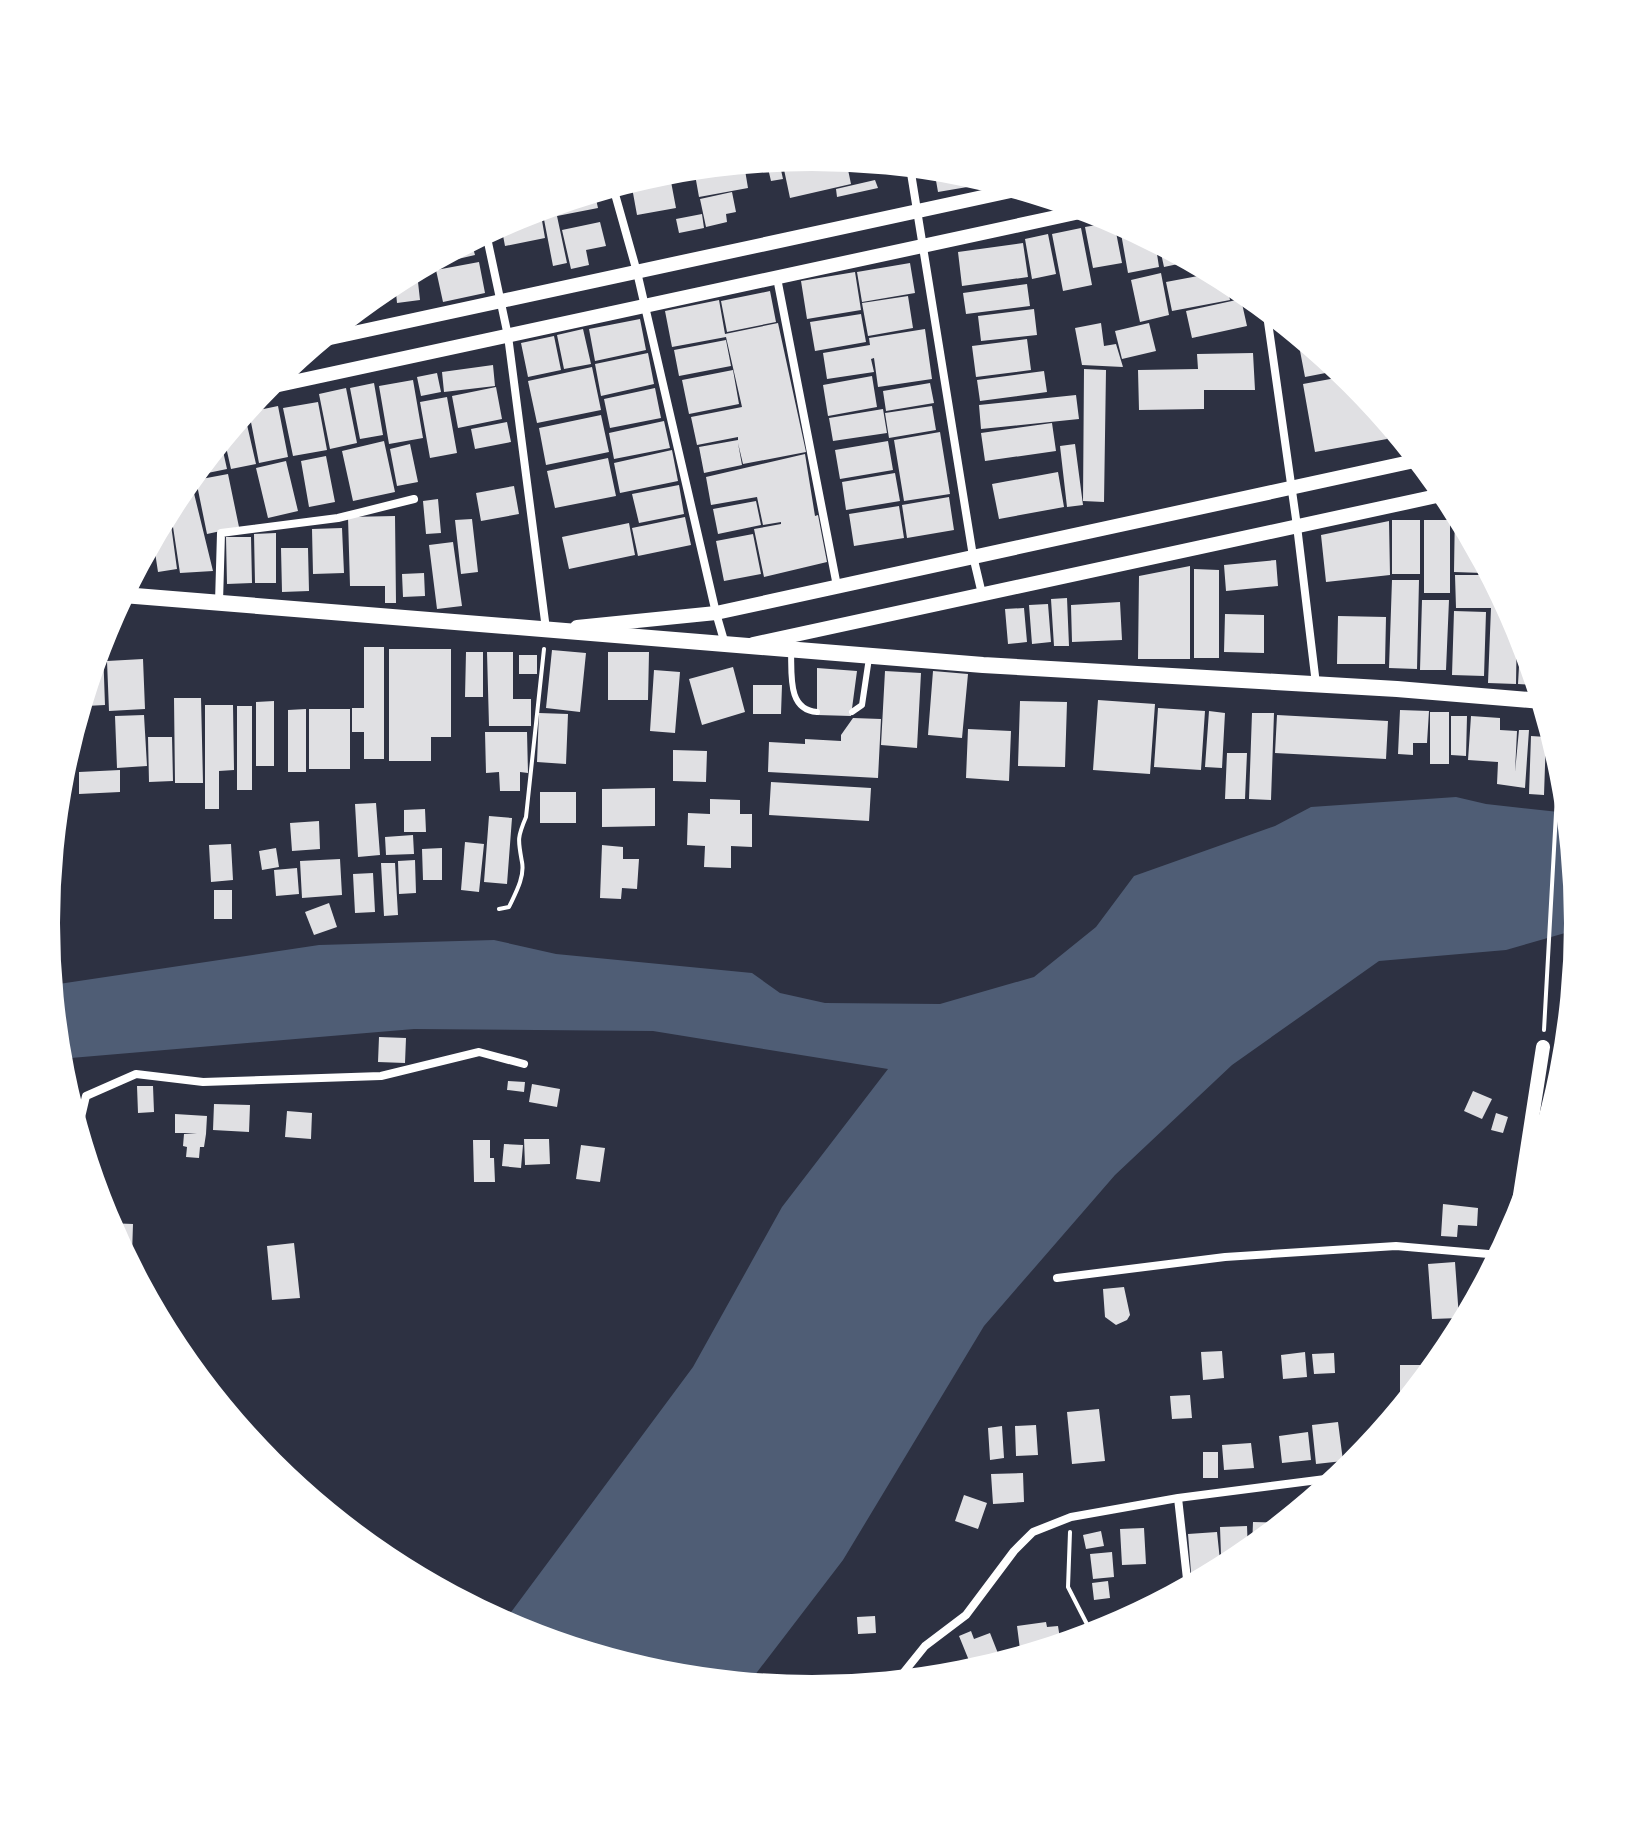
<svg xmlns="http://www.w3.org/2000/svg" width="1625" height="1847" font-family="Barlow,sans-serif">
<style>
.water{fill:#4f5d75}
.building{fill:#e0e0e3}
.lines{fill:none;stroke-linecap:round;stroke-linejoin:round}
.path{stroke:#fff;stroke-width:4}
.service{stroke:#fff;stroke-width:6}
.minor{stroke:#fff;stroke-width:8}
.tertiary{stroke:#fff;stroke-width:14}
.secondary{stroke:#fff;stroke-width:16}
</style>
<rect width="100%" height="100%" fill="#2d3142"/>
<path class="water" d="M1456 797 1486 804 1568 813 1579 929 1506 950 1379 961 1232 1065 1115 1175 984 1326 843 1560 748 1684 663 1675 519 1631 503 1623 693 1367 782 1207 888 1069 653 1031 414 1029 59 1059 52 985 319 945 494 940 556 954 752 973 780 993 825 1003 940 1004 1034 977 1096 927 1134 876 1275 826 1311 807Z"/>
<path class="building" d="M813 157 846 160 851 184 790 198 782 160Z
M779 161 783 179 771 181 767 164Z
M744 164 748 188 699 197 694 169Z
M934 169 977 176 979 185 938 192Z
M669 171 676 208 637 215 631 182Z
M875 180 878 188 837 197 836 189Z
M732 192 736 212 726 214 727 222 706 227 700 199Z
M595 195 598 208 557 216 567 263 553 266 542 209Z
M540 209 545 238 505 246 501 225 520 215Z
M702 214 704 228 679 233 676 219Z
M600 222 606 246 586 250 589 265 571 269 562 230Z
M1114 222 1122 263 1093 268 1085 227Z
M1119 222 1155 241 1159 267 1128 273Z
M1081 228 1092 285 1063 291 1052 234Z
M1048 234 1056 274 1032 279 1025 239Z
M471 241 475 255 432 265 431 262Z
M1023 243 1028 277 962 286 958 252Z
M1159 244 1192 261 1164 267Z
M479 262 485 293 443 302 436 270Z
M910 263 915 293 862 302 857 272Z
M855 272 861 310 807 319 801 281Z
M417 273 420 300 397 303 395 282Z
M1161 273 1169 315 1140 322 1131 280Z
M1214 273 1226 280 1230 300 1172 311 1166 282Z
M1027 284 1030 306 966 314 963 293Z
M770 291 776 322 727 332 721 301Z
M908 296 913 328 868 336 862 303Z
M1241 299 1247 326 1192 338 1186 311Z
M719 300 725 334 778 323 806 452 743 464 738 443 742 465 704 473 699 447 738 440V437L697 445 691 417 742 407 726 337 672 347 665 311Z
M1034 309 1037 335 981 341 978 316Z
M861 314 866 342 815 351 810 322Z
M640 319 646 350 595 361 589 329Z
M1101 323 1104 346 1116 344 1123 367 1082 365 1075 328Z
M1149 323 1156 351 1122 359 1115 331Z
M583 329 591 364 564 369 557 335Z
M925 329 932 379 878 387 874 358 871 359 874 372 827 379 823 353 870 345 869 338Z
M1297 335 1341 370 1305 377Z
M554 336 561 370 528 377 521 343Z
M1027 339 1031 370 976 377 972 346Z
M726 340 731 366 679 376 674 350Z
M648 353 654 384 601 396 595 364Z
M1253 353 1255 390H1204V409L1139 410 1138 370 1198 369 1197 354Z
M493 365 495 386 444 392 442 372Z
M592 367 601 410 537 423 528 381Z
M1084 369 1106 370 1104 502 1083 501Z
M733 370 739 404 689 414 682 380Z
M1044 371 1047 392 980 401 977 380Z
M437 373 441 392 421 396 417 377Z
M872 376 877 407 828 416 823 385Z
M1347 376 1383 416 1387 439 1315 452 1303 384Z
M413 380 423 438 389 444 379 386Z
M374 383 383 435 360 439 350 388Z
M930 383 934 403 886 411 883 391Z
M496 387 502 419 458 428 452 396Z
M346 388 357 443 330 449 319 394Z
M655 388 661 418 610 428 604 399Z
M1076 395 1079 419 981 429 979 405Z
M447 397 457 453 430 458 420 402Z
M318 402 327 450 293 456 283 408Z
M278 406 288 457 259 463 249 412Z
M932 406 936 430 889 438 885 413Z
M883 409 887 433 833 441 829 418Z
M601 415 609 452 546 465 539 428Z
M242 416H245L256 464 231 469 224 438Z
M664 421 670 448 614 459 609 433Z
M507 422 511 442 475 449 471 429Z
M1052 423 1056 451 985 461 981 433Z
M940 432 950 494 904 501 894 440Z
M384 441 395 492 353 501 342 451Z
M888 441 893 470 840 479 835 450Z
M221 442 227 469 193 476 210 456Z
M410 444 418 482 397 486 390 449Z
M1075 444 1083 505 1067 507 1060 446Z
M672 450 678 481 620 493 614 463Z
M805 454 815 516 818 515 827 562 764 577 754 529 781 524V522L763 525 757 497 711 505 706 477Z
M326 456 335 502 309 507 301 461Z
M608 458 616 496 555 508 547 471Z
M286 461 298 511 268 518 256 468Z
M1058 472 1064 507 999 519 992 484Z
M895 473 900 501 846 510 842 482Z
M228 474 239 527 207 534 196 480Z
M191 481 213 571 180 573 170 507 175 497Z
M679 485 684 514 639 523 632 494Z
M514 486 519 514 481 521 476 493Z
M949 497 954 530 907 538 902 505Z
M438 499 441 533 426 534 423 501Z
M756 501 761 525 718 534 713 509Z
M899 506 904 538 854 546 849 514Z
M1455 507 1483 560V573L1454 572Z
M169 510 177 569 158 572 153 539Z
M395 516 396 603H385V586H350L348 517Z
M685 517 691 545 638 556 632 528Z
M472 519 478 572 461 574 455 520Z
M1392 520H1420V574H1392Z
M1424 520H1450V593H1424Z
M1389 521 1390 575 1326 582 1321 535Z
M629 523 635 555 569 569 562 537Z
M342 528 344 573 313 574 312 529Z
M276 533V583H255L254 534Z
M753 534 761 574 724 581 716 541Z
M226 537H251L252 583 227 584Z
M453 542 462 606 437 609 429 545Z
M281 548H308L309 591 282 592Z
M1276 560 1278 586 1226 591 1224 565Z
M1190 566V659H1138L1139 576Z
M1194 569 1219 570V658H1194Z
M424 573 425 596 403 597 402 574Z
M1455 575H1491L1517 624 1516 684 1488 683 1491 608H1456Z
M1392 580H1419L1417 669 1389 668Z
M1067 598 1069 646H1054L1051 599Z
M1422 600H1449L1446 670H1420Z
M1120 602 1122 640 1072 642 1071 605Z
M1048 604 1051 642 1032 644 1029 605Z
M1024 608 1027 642 1008 644 1005 609Z
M1454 611 1486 612 1484 676 1452 675Z
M1225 614 1264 615V653L1224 652Z
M1338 616 1386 617 1385 664H1337Z
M1521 631 1537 685 1518 684Z
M364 647H384V759H364V732H352V708H364Z
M99 649H103L105 705 86 706 85 692Z
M389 649H451V737H431V761H389Z
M552 650 586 653 580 712 546 708Z
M466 652H483V697H465Z
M487 652H513V699H531V726H489Z
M608 652H649L648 700H608Z
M519 655H537V674H519Z
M143 659 145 709 109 711 107 661Z
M733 667 745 712 702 725 689 679Z
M817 668 857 671 851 716 817 715Z
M654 670 680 672 675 733 650 731Z
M885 671 921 673 917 748 881 745Z
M933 671 968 674 962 738 928 735Z
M753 685H782L781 714H753Z
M174 698H201L203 783H175Z
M1098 700 1155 704 1150 774 1093 770Z
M274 701V766H256V702Z
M1020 701 1067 702 1065 767 1018 766Z
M205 705H233L234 770 219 771V809H205Z
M237 706H252V790H237Z
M1158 708 1205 711 1201 770 1154 767Z
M306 709V772H288V710Z
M309 709H350V769H309Z
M1400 710 1429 711 1427 743H1413V755L1398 754Z
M1209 711 1225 713 1222 768 1205 767Z
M1430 712H1449V764H1430Z
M539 713 568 714 566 764 537 762Z
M1252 713H1274L1271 800 1249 799Z
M144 715 147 766 117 768 115 716Z
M1277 715 1388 721 1386 759 1275 753Z
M1451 716H1467L1466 756 1451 755Z
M1471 716 1500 718V730L1517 731 1515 772 1519 730H1529L1525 788 1497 784 1498 762 1468 760Z
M853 718 881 719 878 778 768 772 769 742 805 744V739L841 741V735Z
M968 729 1011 731 1009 781 966 778Z
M485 732H527L528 773 520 772V791H500L499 772 486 773Z
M1531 736 1546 737 1544 795 1529 794Z
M148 737H172L173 781 149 782Z
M673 750 707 751 706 782 673 781Z
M1227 753H1247L1245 799H1225Z
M120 770V792L79 794V772Z
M771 782 871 788 869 821 769 815Z
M655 788V826L602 827V789Z
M540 792H576V823H540Z
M710 799 740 800V814H752V847L731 846V868L704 867 705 846 687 845 688 813 710 814Z
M376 803 380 855 358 857 355 804Z
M425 809 426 832H404V810Z
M489 816 512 818 507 884 484 882Z
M319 821 320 849 292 851 290 823Z
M413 835 414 854 386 855 385 837Z
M465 842 484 844 479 892 461 890Z
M231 844 233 880 211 882 209 845Z
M602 845 623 847V859H639L637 889 622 888 621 899 600 898Z
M276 848 279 867 262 870 259 851Z
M442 848V880H423L422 849Z
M340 859 342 895 302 898 300 861Z
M415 860 416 893 399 894 398 861Z
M381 863H395L398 915 384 916Z
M297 868 299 894 276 896 274 870Z
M373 873 375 912 355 913 353 874Z
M214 890H232V919H214Z
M329 903 337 927 314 935 305 912Z
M379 1037 406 1038 405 1063 378 1062Z
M508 1081 525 1082 524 1092 507 1090Z
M532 1084 560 1089 557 1107 529 1102Z
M137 1086H153L154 1112 138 1113Z
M1473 1091 1492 1099 1482 1119 1464 1111Z
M214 1104 250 1105 249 1132 213 1130Z
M287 1111 312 1113 311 1139 285 1137Z
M1496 1113 1508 1117 1503 1133 1491 1130Z
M175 1114 207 1116 206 1134 204 1147H200L199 1158 186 1157 187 1147 183 1146 184 1134 197 1133H175Z
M524 1139H549L550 1164 525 1165Z
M473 1140H490V1158H494L495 1182H474Z
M504 1144 523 1145 521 1168 502 1166Z
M581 1145 605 1148 600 1182 576 1179Z
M1443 1204 1478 1208 1477 1226 1458 1225 1457 1237 1441 1236Z
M108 1223 133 1224 132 1255 124 1254Z
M294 1243 300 1298 272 1300 267 1246Z
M1455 1262 1459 1318 1432 1319 1428 1264Z
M1124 1287 1130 1315 1127 1320 1116 1325 1105 1317 1103 1289Z
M1222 1351 1224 1378 1203 1380 1201 1352Z
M1305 1352 1307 1377 1283 1379 1281 1355Z
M1334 1353 1335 1373 1314 1374 1312 1354Z
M1400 1365H1437L1413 1394H1400Z
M1190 1395 1192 1418 1172 1419 1170 1396Z
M1099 1409 1105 1461 1072 1464 1067 1412Z
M1338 1422 1343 1461 1316 1464 1312 1425Z
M1036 1425 1038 1455 1016 1456 1015 1426Z
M1002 1426 1004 1458 990 1460 988 1428Z
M1308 1432 1311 1460 1282 1463 1279 1436Z
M1251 1443 1254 1468 1224 1470 1222 1445Z
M1203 1452H1218V1478H1203Z
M1023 1473 1024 1502 993 1504 991 1474Z
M964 1495 987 1503 978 1529 955 1521Z
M1253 1522 1284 1523 1252 1549Z
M1247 1526 1248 1553 1221 1555 1220 1527Z
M1144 1528 1146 1564 1122 1565 1120 1529Z
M1101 1531 1104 1546 1086 1549 1083 1535Z
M1217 1532 1221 1570 1192 1585 1188 1534Z
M1112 1552 1114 1577 1093 1579 1090 1554Z
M1108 1581 1110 1598 1094 1600 1092 1583Z
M875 1616 876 1633 858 1634 857 1617Z
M1046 1622 1047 1627 1058 1626 1061 1645 1021 1657 1017 1626Z
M971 1631 974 1639 990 1633 1001 1661 962 1675 959 1668 970 1663 959 1636Z"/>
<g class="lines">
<path class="path" d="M499 909 509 907C515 894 525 877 522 862 518 840 517 838 526 817L544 649
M1544 1030 1557 795
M1070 1532 1068 1587 1093 1636"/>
<path class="service" d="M791 651C792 674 787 710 817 712
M852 712 862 705 869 658"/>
<path class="minor" d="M910 167 973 556 982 594
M613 187 637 272 716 613 725 644
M486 233 508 336 546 629
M777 278 837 586
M1266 308 1297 526 1316 684
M219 602 221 533 338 518 414 499
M78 1130 86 1096 136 1074 203 1082 381 1076 479 1052 524 1064
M1057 1278 1225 1257 1396 1246 1500 1255
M1178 1498 1188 1588
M896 1682 925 1646 966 1615 1014 1551 1033 1532 1071 1517 1178 1498 1341 1477"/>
<path class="tertiary" d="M321 340 1020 189
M265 388 1089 210
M577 627 716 613 1419 460
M753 644 1446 494
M1558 781 1561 763
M1515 1227 1543 1047"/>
<path class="secondary" d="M123 595 983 665 1397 689 1542 701"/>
</g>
<path d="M0 0H1625V1847H0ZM60 923a752 752 0 1 1 1504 0a752 752 0 1 1-1504 0Z" fill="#fff" fill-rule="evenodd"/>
</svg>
